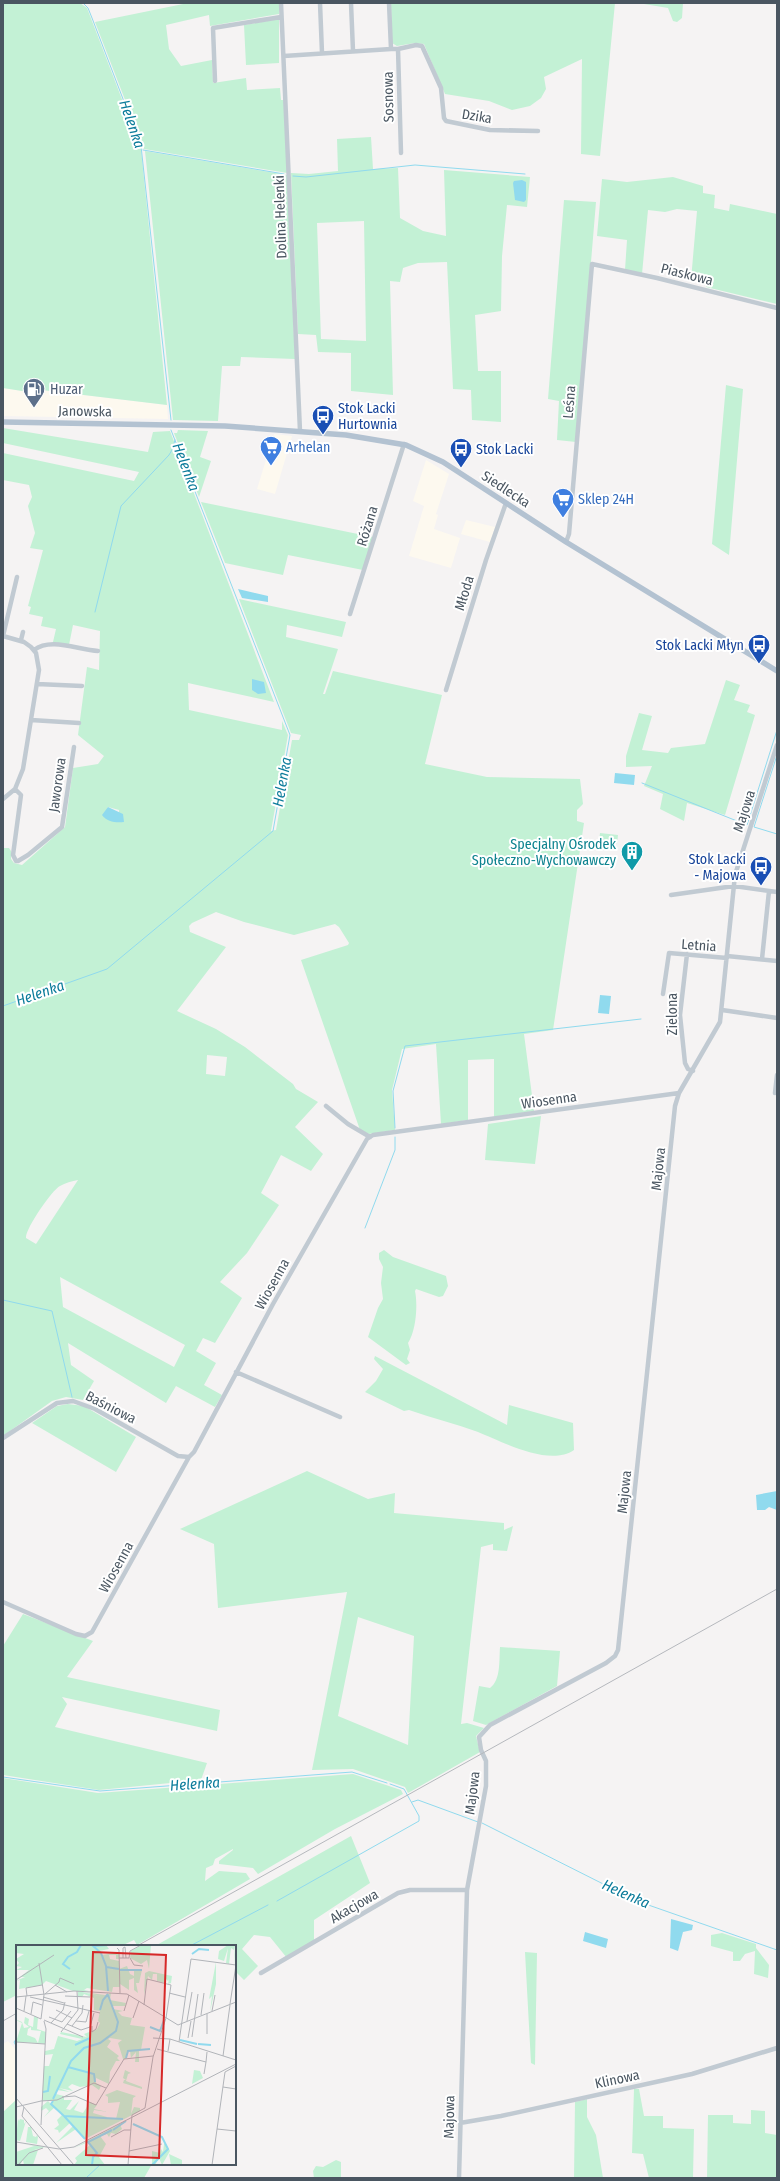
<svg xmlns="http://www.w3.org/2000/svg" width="780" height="2181" font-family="'Fira Sans Condensed',sans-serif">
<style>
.commercial{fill:#fdf9ef}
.green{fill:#c3f1d5;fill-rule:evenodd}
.water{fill:#90daee}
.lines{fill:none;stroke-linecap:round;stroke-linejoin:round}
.stream{stroke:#90daee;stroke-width:1}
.minor{stroke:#c1cad2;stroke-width:4.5}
.major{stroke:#b3c2d1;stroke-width:5.5}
.rail{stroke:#b5b8bd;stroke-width:1}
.labels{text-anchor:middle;stroke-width:4;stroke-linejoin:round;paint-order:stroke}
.street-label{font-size:14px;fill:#4a5661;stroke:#fff}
.service-label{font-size:14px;fill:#4e5e75;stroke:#fff;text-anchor:start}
.transit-label{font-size:14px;fill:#164399;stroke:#fff;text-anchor:start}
.shop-label{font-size:14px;fill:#366cbe;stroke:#fff;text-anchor:start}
.culture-label{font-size:14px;fill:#0d838f;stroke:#fff;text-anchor:end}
.water-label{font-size:15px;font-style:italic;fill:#0c7c9b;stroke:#fff}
.inset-river{fill:none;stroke:#90daee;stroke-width:2}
.inset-road{fill:none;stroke:#b1b4b9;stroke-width:1}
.view{fill:#d62828;fill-opacity:0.15;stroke:#d62828;stroke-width:2}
.inset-edge{fill:none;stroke:#4a5661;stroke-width:2}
</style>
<rect width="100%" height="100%" fill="#f5f3f3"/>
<path class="commercial" d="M3 388 41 394 42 390 167 405 168 419 3 416Z
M274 434 292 436 275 494 257 489Z
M426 460 449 474 436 514 438 515 434 529 460 538 451 568 409 556 424 506 413 501Z
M466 520 495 527 490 542 461 534Z
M8 2041 17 2051V2099L3 2112V2044Z"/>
<path class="green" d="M3 3H80L87 8 141 149 167 405 42 390 41 394 3 388Z
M188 3H279V14L210 26 209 15 166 25 169 49 181 66 212 60 213 83 246 78 247 90 280 88 281 100H284L287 173 144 149 95 22Z
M391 3H615L600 156 581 154 582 59 544 77 546 89 541 98 530 106 512 110 489 101 445 94 424 44 415 43 397 46 392 43Z
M638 3H683L682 18 677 22 673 21 668 8Z
M279 19V63L246 65 244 25Z
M371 137 373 169 398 168 400 218 423 231 446 236 444 170 530 177 527 207 507 205 502 256 501 311 475 315 478 371H501V422L472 420 471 390 453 389 447 262 418 263 403 268 400 282 390 281 393 395 351 391V353L318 352 316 335 298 334 291 173 309 174 338 171 337 139ZM364 221 366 341 321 339 317 223Z
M145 151 287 175 295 359 241 357 240 366H222L218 421 173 420Z
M673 177 703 186V193L715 195 714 208 729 211 730 204 777 214V304L706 287 707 284 691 280 697 211 677 209 665 212 648 210 642 274 625 270 627 240 597 236 602 179 627 182Z
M564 200 596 202 576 442 557 440 559 401 548 399Z
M726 385 743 389 729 555 712 544Z
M3 428 148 452 153 432 170 431 274 702 188 683 189 710 282 730V721L288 735 271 831 276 830 292 740H299L301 735 291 733 239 599 346 622 342 637 287 625 286 637 338 649 323 694H325L333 671 442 695 425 764 487 777 580 779 583 804 577 810V821L584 823 553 1030 524 1034 534 1111 494 1117V1059L468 1060V1120L441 1124 436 1044 402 1049 392 1090 395 1130 369 1134 360 1130 301 960 348 945 349 943 339 927 335 924 294 935 244 922 216 912 192 923 189 926 190 932 226 947 177 1011 216 1029 245 1047 293 1084 296 1089 318 1102 295 1127 323 1154 311 1171 281 1155 261 1193 279 1205 247 1253 220 1282 242 1298 215 1343 203 1338 196 1351 216 1363 204 1385 222 1395 215 1407 176 1386 166 1403 68 1343 71 1365 94 1381 83 1400 66 1397 52 1401 3 1436V848H9L11 851V859L14 863 22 865 65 827 73 768 98 764 104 756 78 735 87 667 99 670 100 631 73 625 69 645 53 642 56 629 41 626 43 617 29 614 31 607 28 606 43 550 30 548 35 533 28 506 32 497 29 485 3 480V453L134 481 139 472 3 443ZM108 807 119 810V822L104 817ZM207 1055 227 1057 225 1076 206 1074ZM78 1180 36 1244 26 1238C25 1229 52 1190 60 1186 65 1183 72 1181 78 1180ZM60 1277 185 1345 174 1367 63 1307Z
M178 430 208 431 200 457 211 461 199 497 174 433H177Z
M201 502 353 533 373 537 363 570 288 555 283 575 225 563Z
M726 680 740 685 734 700 750 705 747 712 755 715 725 815 687 803 684 821 660 809 663 794 644 786 652 766 626 767V756L639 713 652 716 642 750 668 753 671 748 705 744Z
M600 833 618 835 617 844 599 842Z
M541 1116 535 1164 485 1160 488 1124Z
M384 1250 393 1257 446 1276 448 1286 443 1296 439 1297 416 1289 415 1291C418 1305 416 1331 408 1343L410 1350 407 1359 410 1363 406 1365 368 1337 378 1308 383 1299 381 1283 383 1267 379 1259V1253Z
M375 1356 507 1425 509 1405 573 1423 574 1450C549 1467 503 1442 478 1432 456 1424 432 1418 409 1410L404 1411 365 1392 376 1381 383 1369 374 1359Z
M68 1404 84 1406 136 1437 116 1472 32 1423 57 1406Z
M307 1471 368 1499 395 1493 394 1513 504 1523V1530L513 1526 507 1551 493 1550V1544L481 1547 461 1724 467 1723 484 1728 476 1736 480 1752 408 1793 405 1787 353 1769 312 1770 347 1592 218 1608 214 1544 180 1529ZM358 1617 414 1636 408 1745 338 1716Z
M23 1614 93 1641 67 1677 220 1710 217 1731 62 1697 67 1704 55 1727 207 1763 201 1780 99 1790 3 1775V1646Z
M500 1647 560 1651 557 1686 486 1725 473 1721 479 1686 490 1688C501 1680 499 1660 500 1647Z
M353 1774 401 1790 403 1794 335 1829 258 1874 253 1868 219 1864V1861L233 1850V1849L215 1859 213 1865 206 1868 205 1881 219 1871 246 1873 250 1879 137 1945 134 1940 121 1946H17V1995L3 2002V1778L98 1793Z
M351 1836 370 1883 314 1920V1942L287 1958 270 1937 254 1935 242 1949 258 1966 244 1980 235 1971V1946H155Z
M722 1933 756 1944V1948L769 1965 768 1978 754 1974 755 1951 745 1954 740 1961H733V1952L711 1946V1935Z
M525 1952 537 1953 535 2065 531 2063Z
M634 2089H639L644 2116H663V2128L694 2129 693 2178H649L643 2154 632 2153Z
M17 2099V2164H152L144 2178H3V2112Z
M587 2099V2117L596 2135 603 2178H574L575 2102Z
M751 2110 765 2111V2133L777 2135V2178H707L708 2115H733V2123L751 2124Z
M336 2160 341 2162V2178H314L313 2171 316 2166 323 2167Z"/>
<path class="water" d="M522 180 526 182V200L524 202 515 200 513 183 514 181Z
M238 589 268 596V602L242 598Z
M252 679 264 682 266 693 258 694 252 690Z
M615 773 635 775 634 785 614 783Z
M108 807 123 814 124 822C116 823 107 822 102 815Z
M600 995 611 996 609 1014 598 1013Z
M777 1491V1510L769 1507 765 1510H757L756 1495Z
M671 1919 693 1925 692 1930 683 1932 678 1951 670 1948Z
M585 1932 608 1939 606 1948 583 1941Z"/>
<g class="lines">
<path class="stream" d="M83 3 88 8 92 18 141 146 171 420
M143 150 284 174
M293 176 306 177 415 165 525 174
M95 612 121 506 169 455 172 450 175 440
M777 755 754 827 777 834
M642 783 747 825 777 730
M3 1006 107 969 273 831 290 735 171 430
M395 1128 393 1091 405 1046 641 1019
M365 1228 395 1150V1137
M3 1300 52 1311 72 1397
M3 1777 100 1791 352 1772 387 1783
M412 1802 418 1800 478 1822
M482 1823 637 1901 777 1950
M277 1901 419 1821V1816L404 1789 390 1784
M190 1946 268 1905
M17 2038 14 2042 17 2048
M86 2178 101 2164
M776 2178 777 2176"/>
<path class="minor" d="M281 3 300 431
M320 3 322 53
M351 3 353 51
M391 49H398L401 153
M398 49 416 45 422 46 441 88 444 118 446 121 490 130 538 131
M284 56 391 49 389 3
M215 81 213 28 281 17
M566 542 569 534 592 264 657 278 777 308
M350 614 404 444
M3 636 24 642 31 647 36 653 39 670 23 769 15 789 3 799
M3 636 17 577
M21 640 23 632
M34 650C51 637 78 650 98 651
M37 684 82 686
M446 690 486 560 506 503
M31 720 79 723
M15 789 21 795 13 855 16 861H18L28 855 62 827 74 747
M671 895 734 886 777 892
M687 954 680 1015 685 1063 688 1069 693 1071
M727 956 777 961
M762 959 769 891
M663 994 669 953 727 958
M722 1010 777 1018
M775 1093 777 1075
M326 1106 348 1124 370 1137
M236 1372 340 1417
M3 1438 57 1403 73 1401 95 1409 178 1456 189 1457
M3 1602 76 1634 85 1636 92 1632 189 1457 194 1452 273 1304 367 1139 373 1135 679 1093
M261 1973 398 1893 410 1890H467
M460 2123 501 2116 692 2074 777 2048
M459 2178 467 1890 486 1786V1761L481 1750 479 1737 490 1725 606 1663 615 1656 618 1650 675 1106 679 1093 720 1022 735 875 777 745"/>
<path class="major" d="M3 422 225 426 346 435 406 445 443 462 566 542 777 671"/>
<path class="rail" d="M137 1946 777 1589
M3 2021 17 2013"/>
</g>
<defs>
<g id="fuel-pin" transform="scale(1.15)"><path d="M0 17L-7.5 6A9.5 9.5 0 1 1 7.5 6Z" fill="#5c6f8a" stroke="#fff"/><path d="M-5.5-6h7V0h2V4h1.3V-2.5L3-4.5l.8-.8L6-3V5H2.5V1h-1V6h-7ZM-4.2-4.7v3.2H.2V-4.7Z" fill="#fff"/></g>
<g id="bus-pin" transform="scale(1.15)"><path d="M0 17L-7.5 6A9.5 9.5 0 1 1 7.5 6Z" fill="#1a4fb4" stroke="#fff"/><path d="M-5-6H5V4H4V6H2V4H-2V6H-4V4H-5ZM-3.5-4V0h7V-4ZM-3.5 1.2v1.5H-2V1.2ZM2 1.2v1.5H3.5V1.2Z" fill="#fff"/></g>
<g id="supermarket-pin" transform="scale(1.15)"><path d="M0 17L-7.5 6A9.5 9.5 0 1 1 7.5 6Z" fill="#3f7fe0" stroke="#fff"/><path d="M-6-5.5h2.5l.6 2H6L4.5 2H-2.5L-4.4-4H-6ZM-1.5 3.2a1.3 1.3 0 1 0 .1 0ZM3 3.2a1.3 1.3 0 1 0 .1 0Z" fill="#fff"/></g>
<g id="building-pin" transform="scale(1.15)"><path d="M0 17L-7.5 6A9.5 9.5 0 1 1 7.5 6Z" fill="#0f9aa8" stroke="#fff"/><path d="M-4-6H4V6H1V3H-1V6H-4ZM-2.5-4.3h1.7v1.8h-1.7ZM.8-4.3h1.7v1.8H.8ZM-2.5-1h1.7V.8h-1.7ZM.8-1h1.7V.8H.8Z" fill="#fff"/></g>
</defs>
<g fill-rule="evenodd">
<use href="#fuel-pin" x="34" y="389"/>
<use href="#bus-pin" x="323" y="416"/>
<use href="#supermarket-pin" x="271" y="447"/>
<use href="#bus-pin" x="461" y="449"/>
<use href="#supermarket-pin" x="563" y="499"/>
<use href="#bus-pin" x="759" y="645"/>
<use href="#building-pin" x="632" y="852"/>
<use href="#bus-pin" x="761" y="867"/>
</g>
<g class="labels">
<g class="street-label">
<text transform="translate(388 97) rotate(-91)" y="5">Sosnowa</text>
<text transform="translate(477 116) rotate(9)" y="5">Dzika</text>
<text transform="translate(280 217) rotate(-92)" y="5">Dolina Helenki</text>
<text transform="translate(687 274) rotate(14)" y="5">Piaskowa</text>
<text transform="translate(569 402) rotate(-85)" y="5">Leśna</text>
<text transform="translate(85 411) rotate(1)" y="5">Janowska</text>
<text transform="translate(506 489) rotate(33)" y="5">Siedlecka</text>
<text transform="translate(367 526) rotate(-73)" y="5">Różana</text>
<text transform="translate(464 593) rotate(-73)" y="5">Młoda</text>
<text transform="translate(57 785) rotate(-82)" y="5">Jaworowa</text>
<text transform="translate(744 811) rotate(-72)" y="5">Majowa</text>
<text transform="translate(699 945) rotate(4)" y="5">Letnia</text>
<text transform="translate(672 1014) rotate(-90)" y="5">Zielona</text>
<text transform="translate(549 1100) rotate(-8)" y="5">Wiosenna</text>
<text transform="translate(658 1169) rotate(-84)" y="5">Majowa</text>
<text transform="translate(272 1284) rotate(-61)" y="5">Wiosenna</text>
<text transform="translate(111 1407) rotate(27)" y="5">Baśniowa</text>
<text transform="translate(624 1492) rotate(-84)" y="5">Majowa</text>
<text transform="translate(116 1567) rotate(-61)" y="5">Wiosenna</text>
<text transform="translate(472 1793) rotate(-83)" y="5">Majowa</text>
<text transform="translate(354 1906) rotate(-30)" y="5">Akacjowa</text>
<text transform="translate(617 2079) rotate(-12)" y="5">Klinowa</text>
<text transform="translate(449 2117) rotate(-89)" y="5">Majowa</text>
</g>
<g class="service-label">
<text x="50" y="394">Huzar</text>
</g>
<g class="transit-label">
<text x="338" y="413">Stok Lacki<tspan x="338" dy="16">Hurtownia</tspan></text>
<text x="476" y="454">Stok Lacki</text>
<text x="744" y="650" text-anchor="end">Stok Lacki Młyn</text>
<text x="746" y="864" text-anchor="end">Stok Lacki<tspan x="746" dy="16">- Majowa</tspan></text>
</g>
<g class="shop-label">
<text x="286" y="452">Arhelan</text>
<text x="578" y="504">Sklep 24H</text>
</g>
<g class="culture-label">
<text x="616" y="849">Specjalny Ośrodek<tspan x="616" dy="16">Społeczno-Wychowawczy</tspan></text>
</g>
<g class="water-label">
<text transform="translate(132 124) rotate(71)" y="5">Helenka</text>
<text transform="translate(186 467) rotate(69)" y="5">Helenka</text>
<text transform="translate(282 782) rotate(-80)" y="5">Helenka</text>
<text transform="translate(40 993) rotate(-19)" y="5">Helenka</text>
<text transform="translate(195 1784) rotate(-4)" y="5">Helenka</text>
<text transform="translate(626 1894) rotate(24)" y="5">Helenka</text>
</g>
</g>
<g transform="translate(16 1945)">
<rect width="220" height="220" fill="#f5f3f3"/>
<path d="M1 0H90L93 4 83 6 86 10 103 7V14H100V10H93L94 14 103 16V24L111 21 114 29 118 31V25H126L123 38H120L122 48 118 45V33L113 35V45L104 39V42H97L96 47 71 43 68 45 73 46H57L30 36 26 40 3 44 4 35 0 36 9 32H4L13 25H0L6 22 0 21 3 18 0 14 8 9 0 8ZM126 0H135L133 24 131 15 125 19 114 13 115 6ZM212 0H220L218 20 219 1 218 5 215 3 213 19 210 18 212 3 208 16 202 14 203 6ZM200 17V39L194 67 196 51 193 54ZM133 26 156 31 155 38 152 39 153 34 152 36 149 33V38L141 36V29H137L136 35 132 31 128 50 129 28ZM62 46 88 52 68 47 89 50 95 48 94 55 110 58 109 61H96L97 64 107 66 102 67 106 71 116 73 114 80 129 82 125 105H123V117H119L120 107 115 113 114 106H111L110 114H107L102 98 106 95 94 93 92 94 95 96 91 102 103 111 101 113 104 116H100L94 127 93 139 80 133V138L85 141 83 145 76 140 64 142 56 139 52 142 57 146 43 143 54 147 41 145 40 149 48 151V155H56L50 164 54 165 63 156 58 165 67 168 74 157 81 160 78 164 92 167 78 165 77 168 91 172 90 174H100L104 157 92 158V152L89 150 101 145 120 151 117 153 115 169 118 162 124 163V166L69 194 60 184 40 198 57 181 54 178 43 188 42 185 38 184 43 180 41 175 46 170 39 162 28 172 33 166 30 163 25 166V162L32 156 35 159 37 155 26 156 28 121H33L37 109 29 110V106L38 104 42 91 61 96 66 94 44 89 45 87 71 92 68 89 81 84 84 78 82 76 84 66 78 65V53L68 49 66 52 62 51ZM0 64 1 75 6 77 8 83 13 82 8 78 9 72 13 74 12 80 17 82 18 71 22 73 21 84 30 87 29 99 22 98 25 86 15 85V82L12 84 11 90 19 93 22 98 0 97 6 78 0 75ZM109 125 115 128 112 129 110 136 126 142V144L107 138 108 135H110L107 133ZM178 125 184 126 187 133 176 139ZM2 174 3 176 4 174 8 175V179L10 176 4 196 0 195ZM104 179 106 184 100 189 95 188 93 192 91 189 84 191 90 199 83 212 89 220H58L61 216 59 213 74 200 72 197 58 203ZM12 182H15L17 191 20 192 21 190 22 192 21 199 10 197ZM7 199 29 202 18 205H22L17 220H8L7 215 4 220 0 219V207L18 201ZM148 199H150L154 206 146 220 143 213 139 220H136V206L144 208 145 204 147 207ZM153 209 166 215V220H155Z" fill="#c3f1d5"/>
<path class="inset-river" d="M76 0 85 8 90 21 92 46M77 1 92 0M176 9 183 4 193 5M90 22 103 24M54 24 47 19 52 12 61 7 65 0M104 25H126M84 65 87 55 92 49M134 82 144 86 148 75M164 95 181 99M182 99 195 100M59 100 74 93M110 113 112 106 134 104M52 122 78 129 79 137M27 147 32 146 34 131M37 154 55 116 68 103 84 98 100 86 102 77 92 50M37 156 35 159 48 171 107 174M48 171 69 194M117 179 146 192 152 204 136 220M97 185 110 176M76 220 77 212 81 208 72 197 96 185"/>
<path class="inset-road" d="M101 3 103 5 104 48M103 13H113L114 6 125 0M107 13V3L109 2 110 13M114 13 118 20 127 21M23 18 28 50 25 74M0 35 38 10M39 40 51 47M153 48 169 52M29 49 43 37 44 33 58 39M11 51 10 43 26 40M49 51 74 52M0 52 58 46 111 49 162 80 220 57M14 52 84 68M27 52 48 58M214 59 220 20M0 63 25 74M40 65 56 73M8 66 10 51M108 66 113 50M196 66 199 50M15 69 17 57 26 60M185 70 188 48M33 72 46 77 55 66M117 73 123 56M28 75 67 92M60 76 70 77 73 66M171 76 176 47M35 78 47 65 49 57M51 79 65 85 74 82 78 68M56 81 66 68 67 60M76 81V87L80 84 82 77M45 87 62 65 61 46M191 89V69M176 92 182 49M137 93 154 94 220 115M172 93 175 76M0 97 29 99M163 97 175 14 220 20M141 104 190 117 191 107M152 106 154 94M207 111 214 60M188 129 190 117M207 142 220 144M46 152 59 151 80 160 108 114 137 111M0 153 58 220M25 156 41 155 78 138 90 143M0 162 25 156M8 162 6 171 46 220M25 180 30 84 28 76M201 184 220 186M95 192 108 185H115M0 197 43 204 58 202 220 119M113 206 146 199M2 220 13 208 27 203M112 220 116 170 129 163 137 112 150 73 155 40 131 34 128 60M196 220 209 127 220 121"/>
<path class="view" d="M77 7 150 10 143 213 70 210Z"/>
<rect width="220" height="220" class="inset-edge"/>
</g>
<rect width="780" height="2181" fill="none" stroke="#4a5661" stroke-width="8"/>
</svg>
